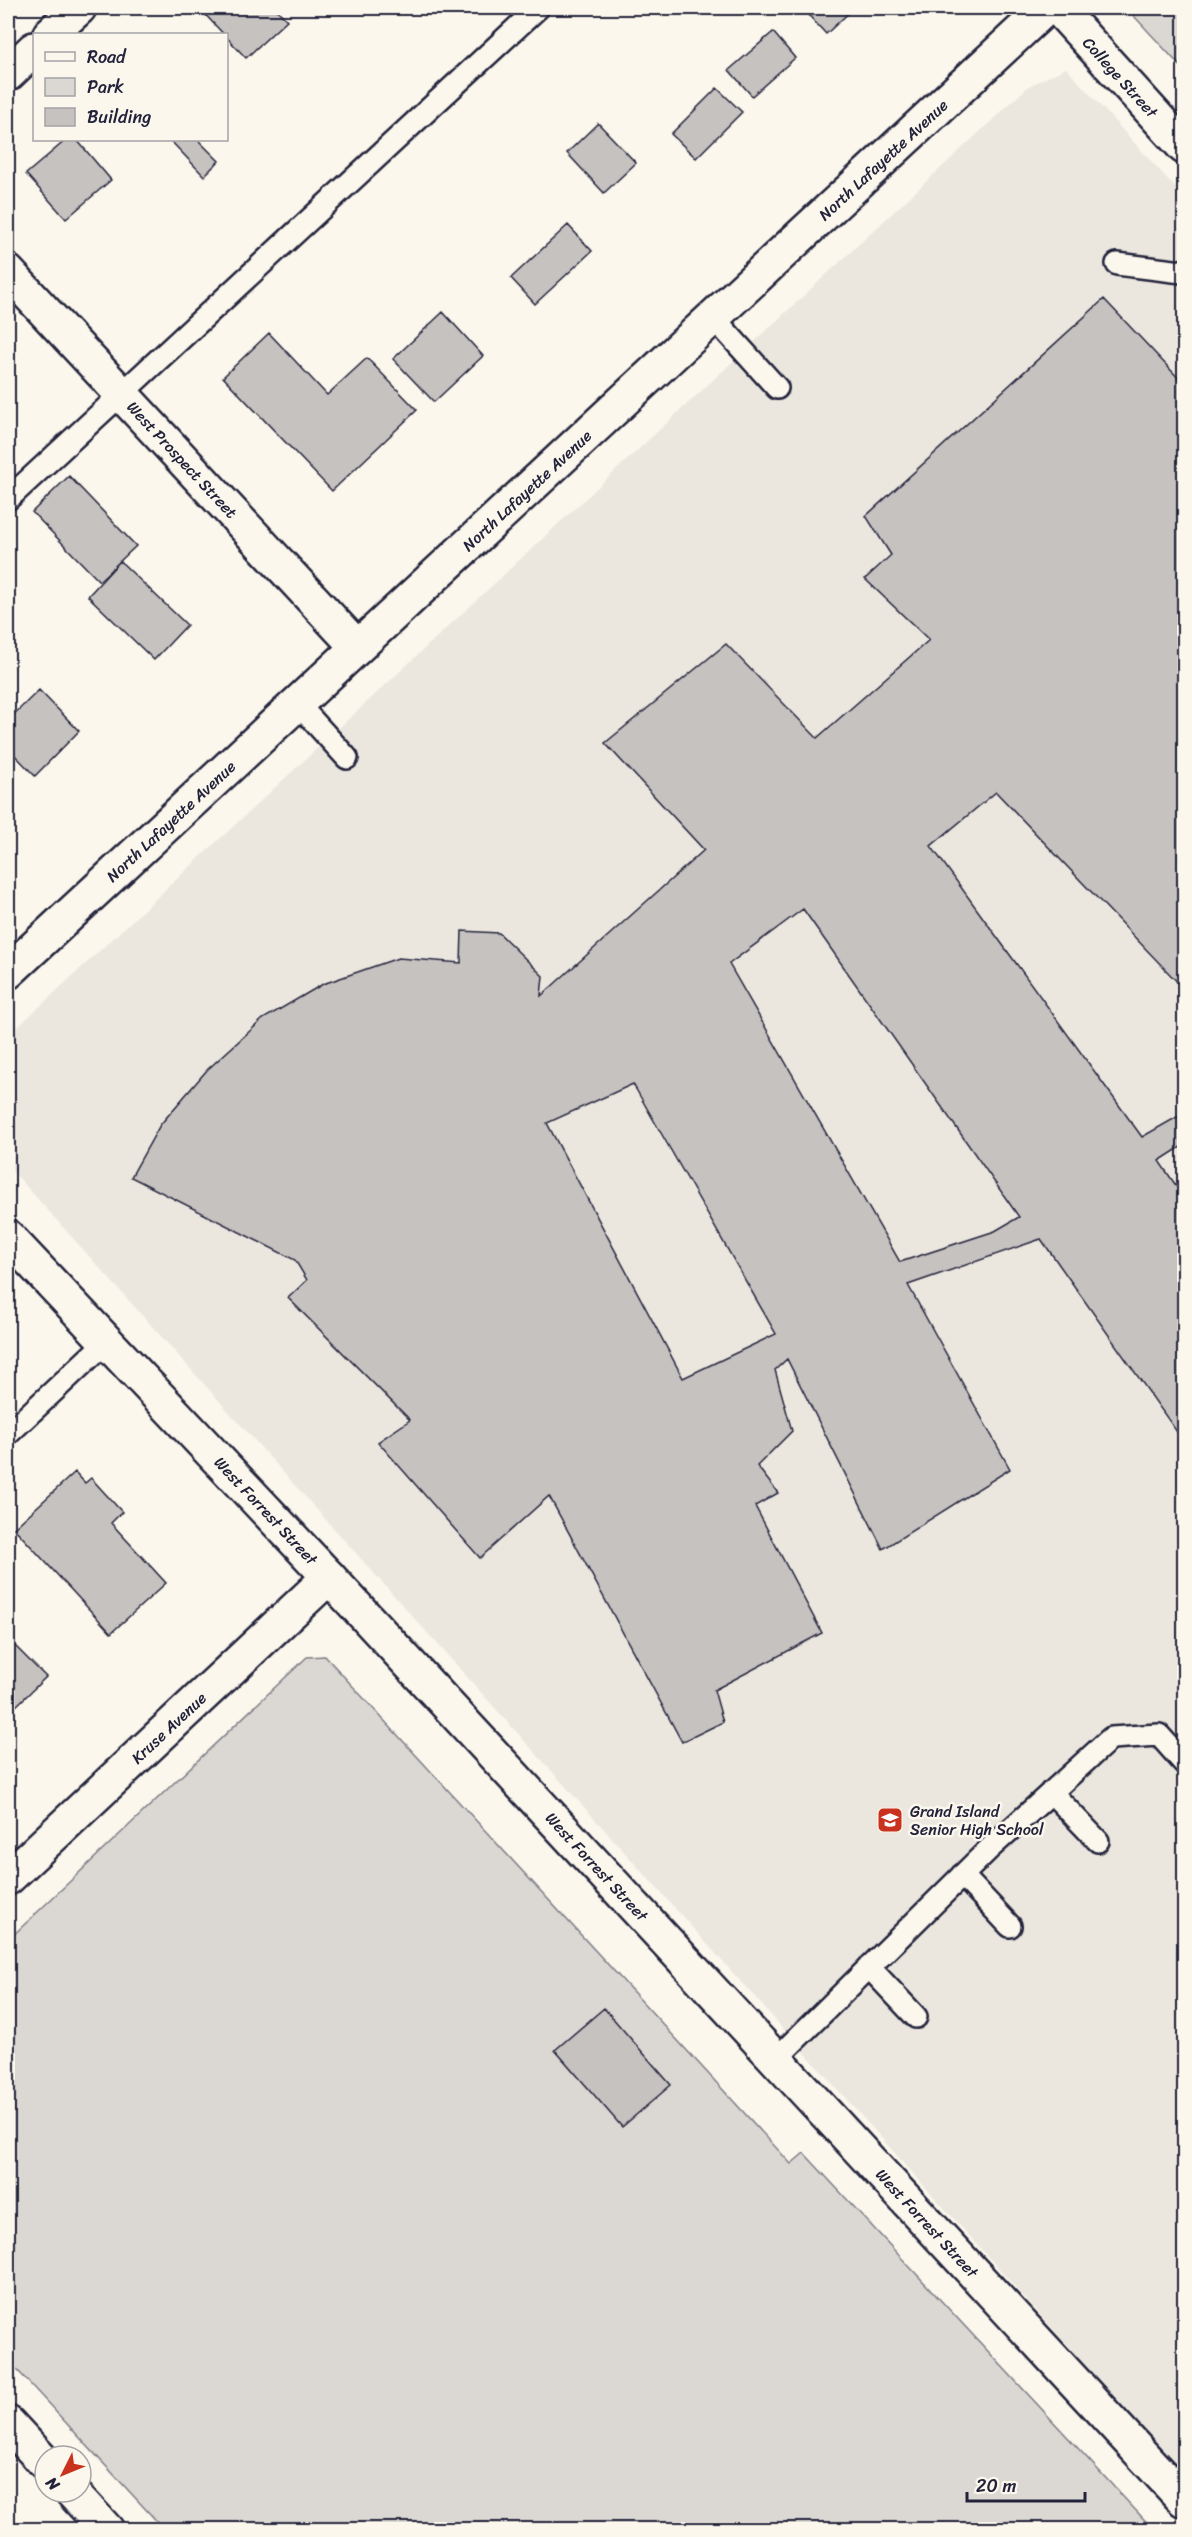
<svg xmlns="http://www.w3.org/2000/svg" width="1192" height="2537" font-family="Sriracha,sans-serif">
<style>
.built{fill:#ebe7df}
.green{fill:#dbd8d3;stroke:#7e7d87;stroke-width:1.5}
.building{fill:#c6c2c0;stroke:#22223b;stroke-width:1.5;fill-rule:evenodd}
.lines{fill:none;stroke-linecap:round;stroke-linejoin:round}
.lane-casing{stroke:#22223b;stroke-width:26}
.street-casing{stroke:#22223b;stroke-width:38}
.lane{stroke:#fbf7ec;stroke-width:21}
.street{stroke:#fbf7ec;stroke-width:33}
.labels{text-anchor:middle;stroke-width:5;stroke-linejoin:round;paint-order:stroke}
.street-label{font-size:16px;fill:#22223b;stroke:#fbf7ec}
.poi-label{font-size:16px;fill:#22223b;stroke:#fbf7ec;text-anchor:start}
</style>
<rect width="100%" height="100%" fill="#fbf7ec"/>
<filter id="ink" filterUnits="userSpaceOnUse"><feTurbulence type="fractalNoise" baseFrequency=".0167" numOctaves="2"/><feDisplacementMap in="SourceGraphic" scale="12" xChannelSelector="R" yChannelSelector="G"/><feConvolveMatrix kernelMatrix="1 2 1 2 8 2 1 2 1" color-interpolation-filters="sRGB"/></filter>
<g filter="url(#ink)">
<path class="built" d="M1066 68 1184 197V2475L8 1166V1036L1029 86Z"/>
<path class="green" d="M1137 8H1184V70L1133 15Z
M325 1656 791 2164 804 2153 1153 2529H164L8 2360V1940L307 1657Z"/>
<path class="building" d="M199 8H275L287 20 246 58Z
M802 8H854L826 34Z
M773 32 795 58 752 96 729 70Z
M717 88 742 112 696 158 671 134Z
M598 123 636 163 604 193 567 153Z
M66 140H77L111 180 66 219 26 174Z
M170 140H198L219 161 204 176Z
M568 225 592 251 535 304 511 278Z
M1104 299 1184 384V989L996 792 931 846 1142 1137 1184 1113V1145L1159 1161 1184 1197V1442L1041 1239 908 1285 1010 1469 883 1549 787 1359 775 1370 792 1431 757 1466 778 1493 755 1506 822 1633 714 1690 723 1722 682 1742 549 1496 480 1558 378 1442 410 1420 288 1298 307 1280 295 1260 131 1177 160 1125 207 1070 263 1019 323 984 398 958 461 963 462 931 499 933 543 976 541 996 704 850 605 743 726 644 817 738 929 640 865 579 891 555 866 516ZM803 909 1019 1217 995 1231 900 1262 729 964ZM633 1084 776 1334 683 1378 547 1123Z
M443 312 483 356 434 402 393 359Z
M269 333 327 395 367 358 417 410 332 491 223 377Z
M69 476 136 546 99 581 32 512Z
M120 561 187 625 154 660 88 596Z
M39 690 79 731 35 776 8 748V720Z
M75 1472 85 1483 91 1478 122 1512 111 1523 166 1583 111 1633 14 1528Z
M8 1639 46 1677 12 1710 8 1706Z
M604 2008 671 2085 622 2127 555 2050Z"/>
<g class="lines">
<g class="lane-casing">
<path id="lane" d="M1117 264 1182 272 1184 270
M713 317 777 388
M8 499 538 8
M297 703 347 758
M8 1434 107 1341
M1051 1792 1098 1841
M962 1875 1010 1926
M869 1967 916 2017
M776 2059 988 1850 1111 1738 1159 1735 1184 1763"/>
</g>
<g class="street-casing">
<g id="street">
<path id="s1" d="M1058 8 1184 147"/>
<path d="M50 34 79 8"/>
<path d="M8 74 34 49"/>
<path id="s2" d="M8 272 357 647"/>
<path id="s3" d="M8 972 1046 8"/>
<path id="s4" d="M8 1237 329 1577 1184 2500"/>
<path id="s5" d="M8 1878 329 1577"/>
<path d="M8 2423 45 2463"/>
<path d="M72 2492 107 2530"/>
</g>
</g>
<use href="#lane" class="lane"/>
<use href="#street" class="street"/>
</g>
</g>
<defs>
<g id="school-square" transform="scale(1.35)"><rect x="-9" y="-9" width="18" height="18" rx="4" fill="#c8321e" stroke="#fbf7ec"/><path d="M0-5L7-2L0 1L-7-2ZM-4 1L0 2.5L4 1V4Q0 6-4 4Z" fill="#fff"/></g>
</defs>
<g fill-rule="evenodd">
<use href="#school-square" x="890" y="1820"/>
</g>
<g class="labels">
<g class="street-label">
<text dy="6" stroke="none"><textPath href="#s1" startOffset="93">College Street</textPath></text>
<text dy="6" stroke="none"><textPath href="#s3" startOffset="1194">North Lafayette Avenue</textPath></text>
<text dy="6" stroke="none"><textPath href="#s2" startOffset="256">West Prospect Street</textPath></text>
<text dy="6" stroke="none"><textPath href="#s3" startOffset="708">North Lafayette Avenue</textPath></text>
<text dy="6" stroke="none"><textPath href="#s3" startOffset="222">North Lafayette Avenue</textPath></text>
<text dy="6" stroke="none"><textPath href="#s4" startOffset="376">West Forrest Street</textPath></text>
<text dy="6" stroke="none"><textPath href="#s5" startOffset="220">Kruse Avenue</textPath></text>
<text dy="6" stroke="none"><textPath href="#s4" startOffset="862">West Forrest Street</textPath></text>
<text dy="6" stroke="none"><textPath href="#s4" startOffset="1348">West Forrest Street</textPath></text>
</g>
<g class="poi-label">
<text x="910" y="1817">Grand Island<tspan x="910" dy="18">Senior High School</tspan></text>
</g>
</g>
<rect width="1192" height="2537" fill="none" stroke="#fbf7ec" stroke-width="30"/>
<rect x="15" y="15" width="1162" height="2507" fill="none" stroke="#22223b" stroke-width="2" filter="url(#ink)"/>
<rect x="33" y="33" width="195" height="108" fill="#fbf7ec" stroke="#a4a2a5" stroke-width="1.5"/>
<rect x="45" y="52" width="30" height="9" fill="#fbf7ec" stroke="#a4a2a5" stroke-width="1.5"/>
<text x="87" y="63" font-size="18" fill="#22223b">Road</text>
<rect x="45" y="78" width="30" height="18" fill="#dbd8d3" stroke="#a4a2a5" stroke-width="1.5"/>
<text x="87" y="93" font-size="18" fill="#22223b">Park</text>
<rect x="45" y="108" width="30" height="18" fill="#c6c2c0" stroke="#a4a2a5" stroke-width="1.5"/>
<text x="87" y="123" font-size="18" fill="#22223b">Building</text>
<g transform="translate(63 2474) rotate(227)"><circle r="28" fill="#fbf7ec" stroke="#a4a2a5" stroke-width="1.5"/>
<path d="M0-4.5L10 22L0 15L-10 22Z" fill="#c8321e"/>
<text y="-9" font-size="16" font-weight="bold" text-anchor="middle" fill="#22223b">N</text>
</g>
<path d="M967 2492v9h118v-9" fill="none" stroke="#22223b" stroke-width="3"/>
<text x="976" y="2492" font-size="18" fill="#22223b" stroke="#fbf7ec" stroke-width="4.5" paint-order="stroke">20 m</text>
</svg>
